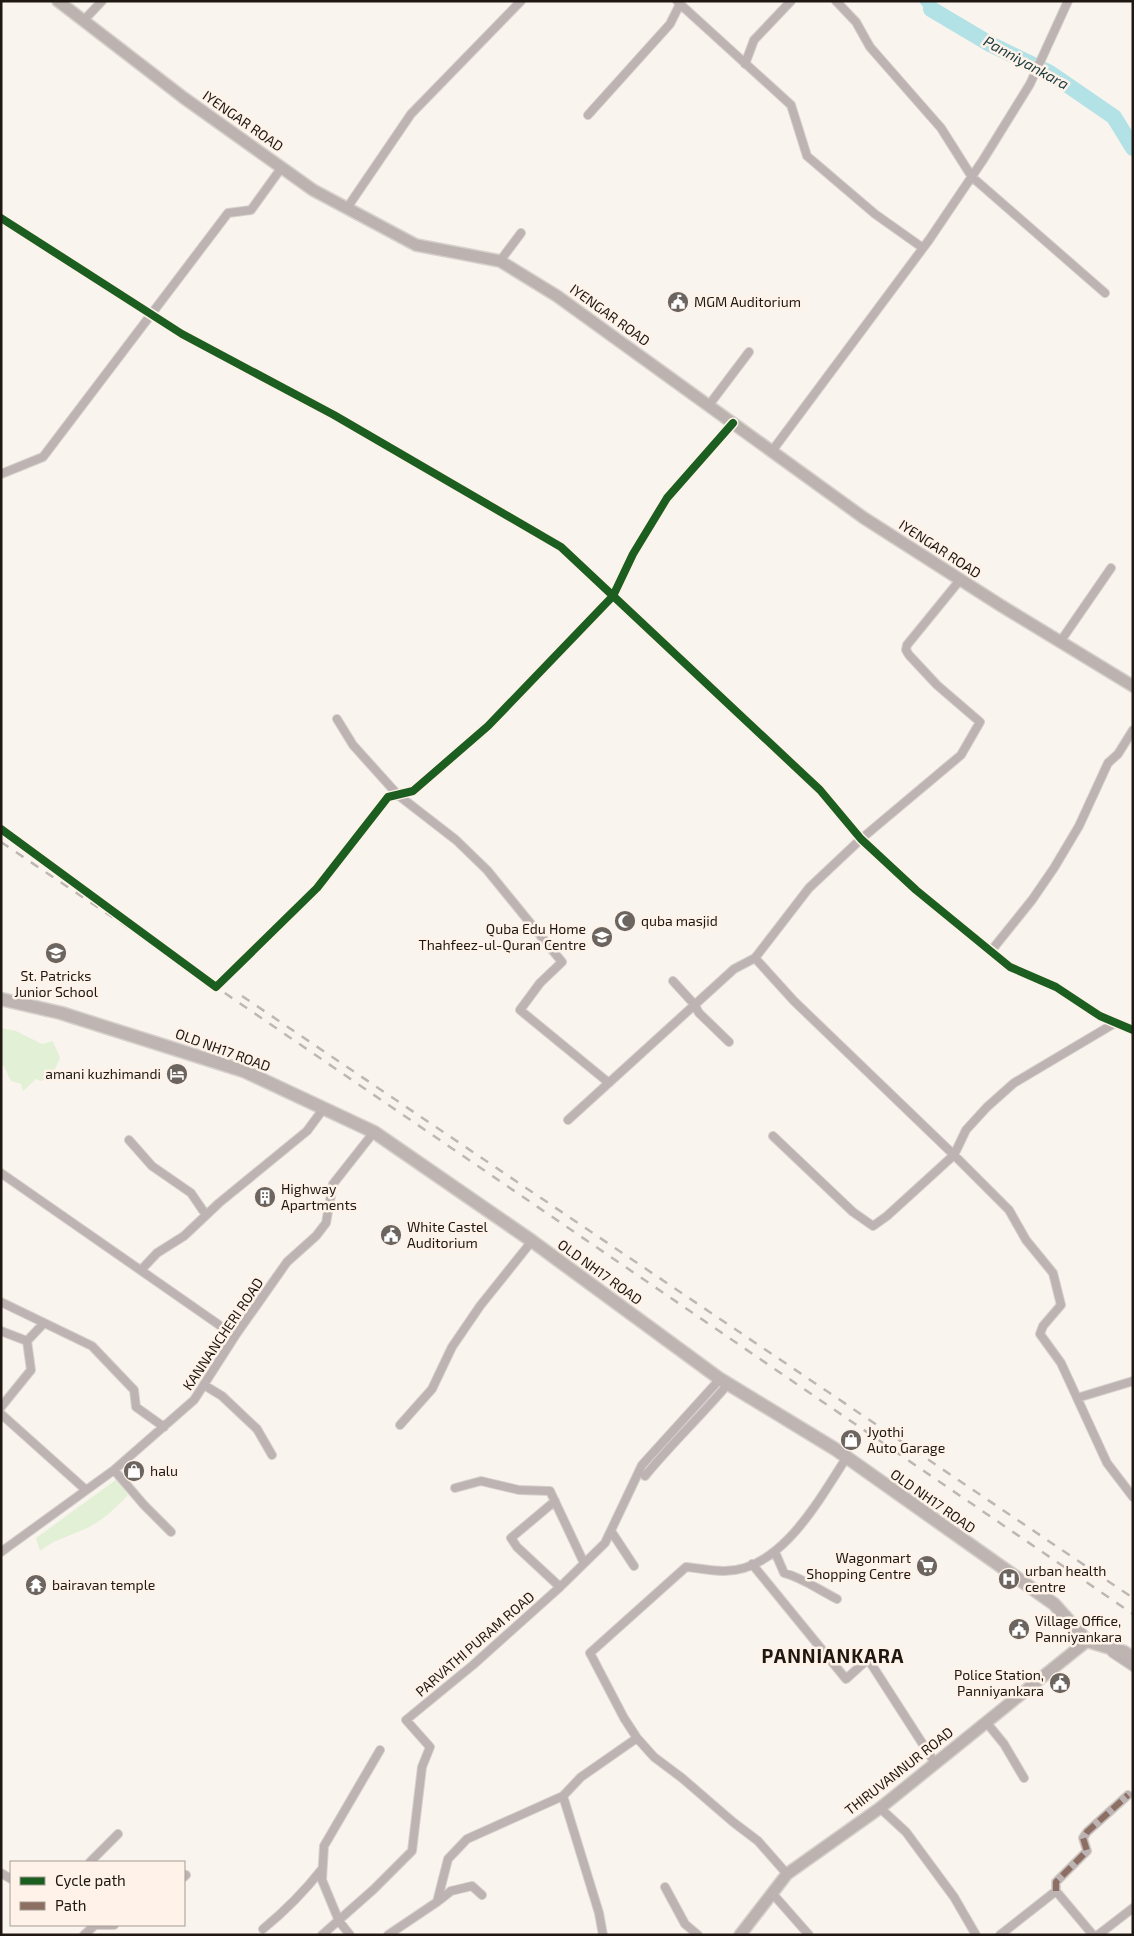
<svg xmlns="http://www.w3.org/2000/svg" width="1134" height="1936" font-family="'Exo 2',sans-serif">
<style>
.green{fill:#e2f1d6}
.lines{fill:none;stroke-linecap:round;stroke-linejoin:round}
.canal{stroke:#b3e2e6;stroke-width:9}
.river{stroke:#b3e2e6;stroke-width:16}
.street-casing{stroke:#d6d1cc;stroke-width:10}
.secondary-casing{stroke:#d6d1cc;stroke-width:14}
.primary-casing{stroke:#d6d1cc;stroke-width:15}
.street{stroke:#bcb3b2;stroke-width:8}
.secondary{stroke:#bcb3b1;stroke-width:11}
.primary{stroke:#beb5b2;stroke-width:12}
.rail{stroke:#beb7b2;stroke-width:2.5;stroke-dasharray:9 9;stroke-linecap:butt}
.quiet{stroke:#8d6e63;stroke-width:6;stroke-dasharray:12 6;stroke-linecap:butt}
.cycleway-casing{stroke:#fff3e9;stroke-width:11}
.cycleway{stroke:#1b5e20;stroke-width:8}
.labels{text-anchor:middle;stroke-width:5;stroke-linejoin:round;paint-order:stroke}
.street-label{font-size:14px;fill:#1e1712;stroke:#fff3e9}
.poi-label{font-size:14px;fill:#1e1712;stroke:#fff3e9;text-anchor:start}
.water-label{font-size:15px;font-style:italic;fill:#1a3c40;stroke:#fff3e9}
.district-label{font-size:19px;font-weight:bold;letter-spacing:1px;fill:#1e1712;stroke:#fff3e9}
</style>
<rect width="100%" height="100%" fill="#faf4ee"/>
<path class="green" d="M1 1028 16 1031 42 1044 53 1041 60 1058 55 1069 57 1075 41 1081 36 1079 23 1091 21 1084 11 1081 4 1066 1 1064Z
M117 1479 128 1495C119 1504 110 1514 99 1521 81 1534 57 1537 40 1551L36 1538Z"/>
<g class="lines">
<path class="canal" d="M924 1 931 9"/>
<path class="river" d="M931 9 990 44 1050 73 1114 117 1133 148"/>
<g class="street-casing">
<path id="street" d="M836 1 856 22 870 47 941 128 972 177 1105 293
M680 4 791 105 807 156 875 214 923 248
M84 20 102 1
M745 64 754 40 791 1
M588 115 670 24 680 4 677 1
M347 208 411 114 521 1
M1 218 182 334 334 415 561 547 820 790 861 839 916 890 1010 967 1056 987 1100 1016 1133 1030
M500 261 521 233
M709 405 749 352
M772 451 929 240 983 160 1030 84 1068 1
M1 474 43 457 228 213 251 210 282 167
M1060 642 1111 568
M337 719 353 745 398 795 456 840 487 870 562 962 540 983 520 1010 609 1083
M1 829 216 987 317 888 388 797 413 791 488 726 613 596 633 554 667 498 733 423
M991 951 1032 900 1054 868 1079 826 1108 763 1118 754 1133 730
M755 958 794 1001 954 1155 1009 1210 1026 1240 1053 1273 1061 1305 1043 1326 1040 1334 1061 1363 1107 1463 1133 1497
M673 981 694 1004 699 1013 729 1042
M568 1120 734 969 755 958 809 888 861 839 961 755 980 722 937 685 909 655 906 650 907 645 960 580
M773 1136 853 1212 873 1226 887 1216 954 1155 966 1130 987 1107 1014 1083 1115 1023
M129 1140 152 1166 191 1193 206 1215
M1 1173 235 1336
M142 1269 157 1253 184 1236 219 1203 307 1131 324 1108
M1 1302 92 1346 134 1390 136 1407 164 1427
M1 1331 27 1341 44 1323
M204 1385 222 1396 257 1429 272 1455
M1077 1398 1133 1381
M1 1407 31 1370 27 1341
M1 1414 86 1490
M400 1425 432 1389 452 1347 480 1306 532 1241
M114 1470 144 1505 171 1532
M645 1476C671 1444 701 1416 728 1384
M455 1488 481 1481 519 1490 550 1491 584 1563
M555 1501 511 1538 517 1547 560 1587
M611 1531 634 1566
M1 1552 114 1470 194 1400 235 1336 287 1262 316 1236 326 1223 333 1184 374 1132
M775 1552 784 1573C803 1578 819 1590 837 1599
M752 1564 846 1679 868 1659 935 1763
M1112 1653 1133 1667
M986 1722 1004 1744 1024 1778
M563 1796 599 1913 603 1935
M880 1808 906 1832 954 1897 976 1935
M90 1862 118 1834
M1 1873 11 1879
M787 1874 758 1841 733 1822 682 1778 654 1757 637 1738 624 1718 590 1653 686 1567C698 1568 712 1571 724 1571 782 1571 819 1499 847 1457
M184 1877 186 1875
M665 1887 685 1924 698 1935
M1056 1891V1882L1087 1851 1083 1838 1087 1832 1128 1795
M772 1893 809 1935
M437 1902 451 1891 472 1886 482 1895
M94 1925H114
M263 1929C285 1911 304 1892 322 1869
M84 1935 95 1925
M322 1935 374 1889 412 1851 422 1767 430 1747 406 1720 473 1665 560 1587 605 1543 642 1465 720 1379
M350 1935 339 1921 322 1880 324 1846 380 1750
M388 1935 437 1902 448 1859 467 1839 563 1796 581 1777 637 1738
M1000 1935 1056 1891 1093 1935
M1098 1935 1133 1908"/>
</g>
<g class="secondary-casing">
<path id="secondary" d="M58 1 184 98 313 190 416 245 500 261 557 296 864 518 1000 605 1133 686
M740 1935 787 1874 880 1808 1087 1641"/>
</g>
<g class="primary-casing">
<path id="primary" d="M1 999 61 1013 244 1071 374 1132 532 1241 720 1379 835 1449 1054 1604 1087 1641 1124 1652 1133 1658"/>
</g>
<use href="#street" class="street"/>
<use href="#secondary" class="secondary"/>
<use href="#primary" class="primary"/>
<path class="rail" d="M1 842 216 987 1133 1614
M242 996 1133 1598"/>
<path class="quiet" d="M1056 1891V1882L1087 1851 1083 1838 1087 1832 1128 1795"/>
<g class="cycleway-casing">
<path id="cycleway" d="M1 218 182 334 334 415 561 547 820 790 861 839 916 890 1010 967 1056 987 1100 1016 1133 1030
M1 829 216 987 317 888 388 797 413 791 488 726 613 596 633 554 667 498 733 423"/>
</g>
<use href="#cycleway" class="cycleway"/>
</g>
<defs>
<g id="civic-disc" transform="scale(1.125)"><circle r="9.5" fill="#6b645f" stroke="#fff3e9"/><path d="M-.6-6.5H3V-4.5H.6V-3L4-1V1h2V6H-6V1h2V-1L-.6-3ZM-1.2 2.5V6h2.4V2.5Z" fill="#fff"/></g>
<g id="mosque-disc" transform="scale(1.125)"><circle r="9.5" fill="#6b645f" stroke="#fff3e9"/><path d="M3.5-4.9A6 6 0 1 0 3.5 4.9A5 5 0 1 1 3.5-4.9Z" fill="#fff"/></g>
<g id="school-disc" transform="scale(1.125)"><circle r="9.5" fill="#6b645f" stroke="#fff3e9"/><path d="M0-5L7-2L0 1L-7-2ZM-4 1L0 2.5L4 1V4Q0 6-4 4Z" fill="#fff"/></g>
<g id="hotel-disc" transform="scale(1.125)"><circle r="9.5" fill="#6b645f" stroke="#fff3e9"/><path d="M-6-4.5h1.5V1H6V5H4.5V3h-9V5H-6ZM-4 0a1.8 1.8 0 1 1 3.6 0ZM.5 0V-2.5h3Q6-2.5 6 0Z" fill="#fff"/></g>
<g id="building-disc" transform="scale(1.125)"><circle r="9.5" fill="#6b645f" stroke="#fff3e9"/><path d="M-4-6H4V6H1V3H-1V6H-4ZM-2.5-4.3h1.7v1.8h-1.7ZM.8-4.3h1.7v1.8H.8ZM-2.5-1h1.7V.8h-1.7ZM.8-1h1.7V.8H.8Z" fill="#fff"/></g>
<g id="shop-disc" transform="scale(1.125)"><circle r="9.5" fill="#6b645f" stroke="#fff3e9"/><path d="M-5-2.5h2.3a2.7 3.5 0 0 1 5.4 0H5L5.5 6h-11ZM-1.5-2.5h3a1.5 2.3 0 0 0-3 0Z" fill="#fff"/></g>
<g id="supermarket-disc" transform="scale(1.125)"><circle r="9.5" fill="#6b645f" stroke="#fff3e9"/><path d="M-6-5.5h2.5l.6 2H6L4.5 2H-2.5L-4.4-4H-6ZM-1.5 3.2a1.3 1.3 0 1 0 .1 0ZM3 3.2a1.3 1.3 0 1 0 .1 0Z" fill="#fff"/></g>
<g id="hospital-disc" transform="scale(1.125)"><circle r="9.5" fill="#6b645f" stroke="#fff3e9"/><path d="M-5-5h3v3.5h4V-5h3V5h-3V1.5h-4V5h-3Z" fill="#fff"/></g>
<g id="temple-disc" transform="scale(1.125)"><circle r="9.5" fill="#6b645f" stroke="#fff3e9"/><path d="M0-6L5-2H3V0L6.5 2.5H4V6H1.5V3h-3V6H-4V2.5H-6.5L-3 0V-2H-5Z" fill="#fff"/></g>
</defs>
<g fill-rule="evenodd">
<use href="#civic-disc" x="678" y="302"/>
<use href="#mosque-disc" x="625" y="921"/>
<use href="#school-disc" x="602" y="937"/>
<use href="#school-disc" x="56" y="953"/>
<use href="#hotel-disc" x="177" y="1074"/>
<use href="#building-disc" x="265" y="1197"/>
<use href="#civic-disc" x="391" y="1235"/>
<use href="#shop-disc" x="851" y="1440"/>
<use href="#shop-disc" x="134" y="1471"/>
<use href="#supermarket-disc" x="927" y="1566"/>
<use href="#hospital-disc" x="1009" y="1579"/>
<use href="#temple-disc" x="36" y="1585"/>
<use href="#civic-disc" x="1019" y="1629"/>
<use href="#civic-disc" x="1060" y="1683"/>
</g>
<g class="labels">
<g class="street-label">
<text transform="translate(243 121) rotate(35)" y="5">IYENGAR ROAD</text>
<text transform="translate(610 315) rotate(36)" y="5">IYENGAR ROAD</text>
<text transform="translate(940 549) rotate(33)" y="5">IYENGAR ROAD</text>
<text transform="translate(223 1050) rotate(20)" y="5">OLD NH17 ROAD</text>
<text transform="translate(600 1272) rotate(36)" y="5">OLD NH17 ROAD</text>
<text transform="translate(223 1334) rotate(-56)" y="5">KANNANCHERI ROAD</text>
<text transform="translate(933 1501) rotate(35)" y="5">OLD NH17 ROAD</text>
<text transform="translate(475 1644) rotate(-41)" y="5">PARVATHI PURAM ROAD</text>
<text transform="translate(899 1771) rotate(-38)" y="5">THIRUVANNUR ROAD</text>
</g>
<g class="poi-label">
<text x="694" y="307">MGM Auditorium</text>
<text x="641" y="926">quba masjid</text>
<text x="586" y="934" text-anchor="end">Quba Edu Home<tspan x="586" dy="16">Thahfeez-ul-Quran Centre</tspan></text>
<text x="56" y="981" text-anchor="middle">St. Patricks<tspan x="56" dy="16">Junior School</tspan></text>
<text x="161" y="1079" text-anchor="end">amani kuzhimandi</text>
<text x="281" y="1194">Highway<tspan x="281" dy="16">Apartments</tspan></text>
<text x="407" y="1232">White Castel<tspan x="407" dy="16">Auditorium</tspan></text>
<text x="867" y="1437">Jyothi<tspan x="867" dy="16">Auto Garage</tspan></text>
<text x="150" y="1476">halu</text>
<text x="911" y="1563" text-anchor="end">Wagonmart<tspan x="911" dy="16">Shopping Centre</tspan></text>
<text x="1025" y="1576">urban health<tspan x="1025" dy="16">centre</tspan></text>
<text x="52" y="1590">bairavan temple</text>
<text x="1035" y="1626">Village Office,<tspan x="1035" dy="16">Panniyankara</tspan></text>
<text x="1044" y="1680" text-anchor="end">Police Station,<tspan x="1044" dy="16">Panniyankara</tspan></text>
</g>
<g class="water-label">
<text transform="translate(1026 63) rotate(29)" y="5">Panniyankara</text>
</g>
<g class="district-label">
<text x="833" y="1663">PANNIANKARA</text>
</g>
</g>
<rect width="1134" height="1936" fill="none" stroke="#1e1712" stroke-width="5"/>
<rect x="10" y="1861" width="175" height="65" fill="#fff3e9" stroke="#a59b93"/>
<rect x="20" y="1877" width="25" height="8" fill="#1b5e20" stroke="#a59b93"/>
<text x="55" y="1886" font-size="15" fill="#1e1712">Cycle path</text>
<rect x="20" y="1902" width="25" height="8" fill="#8d6e63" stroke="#a59b93"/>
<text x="55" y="1911" font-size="15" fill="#1e1712">Path</text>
</svg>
